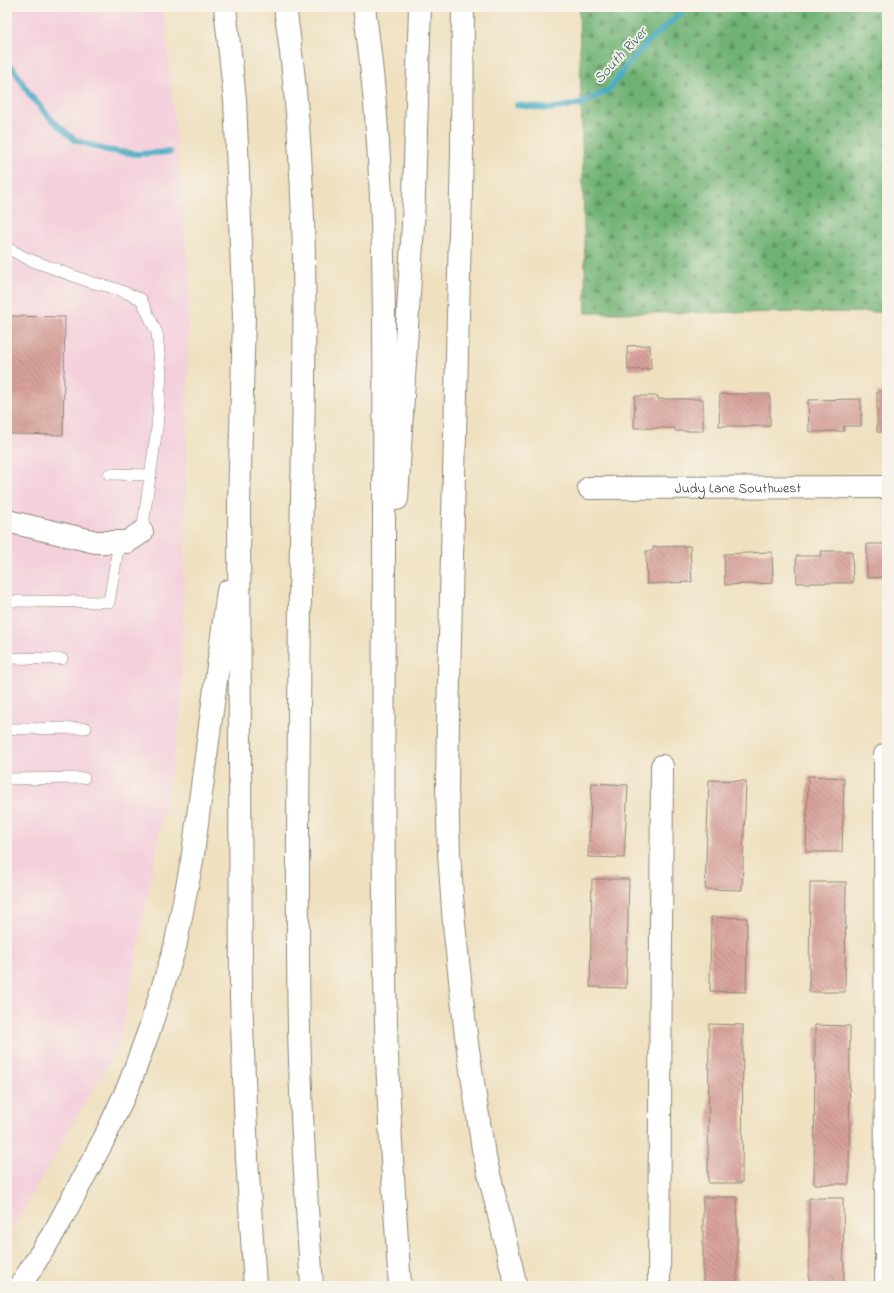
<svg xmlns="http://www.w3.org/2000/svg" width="894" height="1293" font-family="'Indie Flower',sans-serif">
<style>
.built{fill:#f4cfdc}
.forest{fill:url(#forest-firs);stroke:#4e6e50}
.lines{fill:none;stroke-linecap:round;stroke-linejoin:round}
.stream{stroke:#42a9c2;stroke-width:6}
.building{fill:url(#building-back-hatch)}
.lane-casing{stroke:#8d8676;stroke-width:12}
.street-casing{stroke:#8d8676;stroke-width:24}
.highway-casing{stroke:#8d8676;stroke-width:24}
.lane{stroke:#fff;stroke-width:11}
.street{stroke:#fff;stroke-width:22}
.highway{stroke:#fff;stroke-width:22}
.labels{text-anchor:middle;stroke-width:3.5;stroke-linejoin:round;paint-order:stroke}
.street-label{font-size:14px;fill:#2b2b2b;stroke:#f7f3e8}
.water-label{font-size:15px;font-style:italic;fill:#345d67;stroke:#f7f3e8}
</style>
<defs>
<pattern id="forest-firs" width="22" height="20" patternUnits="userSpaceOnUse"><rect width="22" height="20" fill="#70b275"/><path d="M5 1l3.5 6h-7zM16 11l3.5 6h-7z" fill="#5c9160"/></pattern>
<pattern id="building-back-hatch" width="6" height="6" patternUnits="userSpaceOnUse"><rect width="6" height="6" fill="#d8a19a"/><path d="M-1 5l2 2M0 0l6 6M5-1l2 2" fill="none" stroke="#af837e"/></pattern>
</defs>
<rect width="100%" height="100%" fill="#f7f3e8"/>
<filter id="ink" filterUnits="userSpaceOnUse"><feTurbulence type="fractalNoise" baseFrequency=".025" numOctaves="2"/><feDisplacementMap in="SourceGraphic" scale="8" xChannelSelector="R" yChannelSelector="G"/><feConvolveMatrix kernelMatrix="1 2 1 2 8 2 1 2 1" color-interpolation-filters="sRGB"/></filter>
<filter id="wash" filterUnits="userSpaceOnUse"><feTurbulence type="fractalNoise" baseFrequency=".012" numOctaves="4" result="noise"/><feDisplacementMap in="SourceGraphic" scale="16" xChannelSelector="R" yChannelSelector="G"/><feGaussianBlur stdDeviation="0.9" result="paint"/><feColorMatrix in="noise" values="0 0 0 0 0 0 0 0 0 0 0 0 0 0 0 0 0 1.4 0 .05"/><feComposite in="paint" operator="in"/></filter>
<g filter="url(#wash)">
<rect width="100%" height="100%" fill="#efe0c0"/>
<path class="built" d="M7 7H162L165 20 190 285 181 718 120 1043 7 1237Z"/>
<path class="forest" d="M579 7H887V312L586 313Z"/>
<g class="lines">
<path class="stream" d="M7 65 13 68 30 95 51 119 75 140 106 150 137 154 170 152
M517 105 549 109 580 104 609 90 628 64 649 41 688 7"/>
</g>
<g id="blocks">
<path class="building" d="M7 316 65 317 63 435 7 434Z
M650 345 651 369 628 370 627 346Z
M877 392H887V432H877Z
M720 394H770V426H719Z
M635 396H658V399H703V431H675V428H634Z
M861 399V426H844V431L809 432 808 400Z
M867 544H887V577L867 578Z
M690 546 692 582 647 584 646 551H653V547Z
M821 551H852L853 583H797L796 556H821Z
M772 552 773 583 725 585 724 554Z
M808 776 844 778 842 852H806Z
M709 780 746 781 742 890 705 889Z
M592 783 628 785 624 858 588 857Z
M592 879H629L626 988 590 987Z
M810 882H846L845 992H809Z
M711 917 747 918 746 992 710 991Z
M709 1024 743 1025 742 1183H708Z
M815 1025 850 1026 849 1184H814Z
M703 1197H737V1286H703Z
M809 1198H843L844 1286H809Z"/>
</g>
</g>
<g filter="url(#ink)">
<use href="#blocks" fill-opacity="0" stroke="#8d8676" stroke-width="1"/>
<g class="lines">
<g class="lane-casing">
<path id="lane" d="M7 248 28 259 90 282 114 288 141 299 157 333 161 374 157 428 142 532
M109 474 151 475
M7 601 109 602 119 542
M7 658 62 659
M7 729 86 728
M7 779 84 778"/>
</g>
<g class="street-casing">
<g id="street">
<path id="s1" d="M589 488 887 487"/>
<path d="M7 521 96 542H127L142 532"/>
<path d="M885 755 886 1286"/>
<path d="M659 1286 662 766"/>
</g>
</g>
<g class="highway-casing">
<path id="highway" d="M225 7 235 100 244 317 239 505 241 997 247 1158 255 1286
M285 7C314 202 303 401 300 598 299 675 299 752 298 830 298 907 297 984 300 1061 302 1136 307 1211 312 1286
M364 7C389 181 384 358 384 534 384 679 382 825 385 971 386 1076 393 1181 400 1286
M463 7 462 152 448 719 447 788 449 853 454 924 466 1036 483 1149 516 1286
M397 499 413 225 420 7
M20 1286 56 1229 104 1139 129 1085 150 1028 175 947 192 861 228 591"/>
</g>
<use href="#lane" class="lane"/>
<use href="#street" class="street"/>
<use href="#highway" class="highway"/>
</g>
</g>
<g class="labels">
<g class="street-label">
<text dy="5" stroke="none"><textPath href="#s1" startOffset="149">Judy Lane Southwest</textPath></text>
</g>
<g class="water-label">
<text transform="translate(620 55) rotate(-47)" y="5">South River</text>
</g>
</g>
<rect width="894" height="1293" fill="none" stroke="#f7f3e8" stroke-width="24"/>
</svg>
